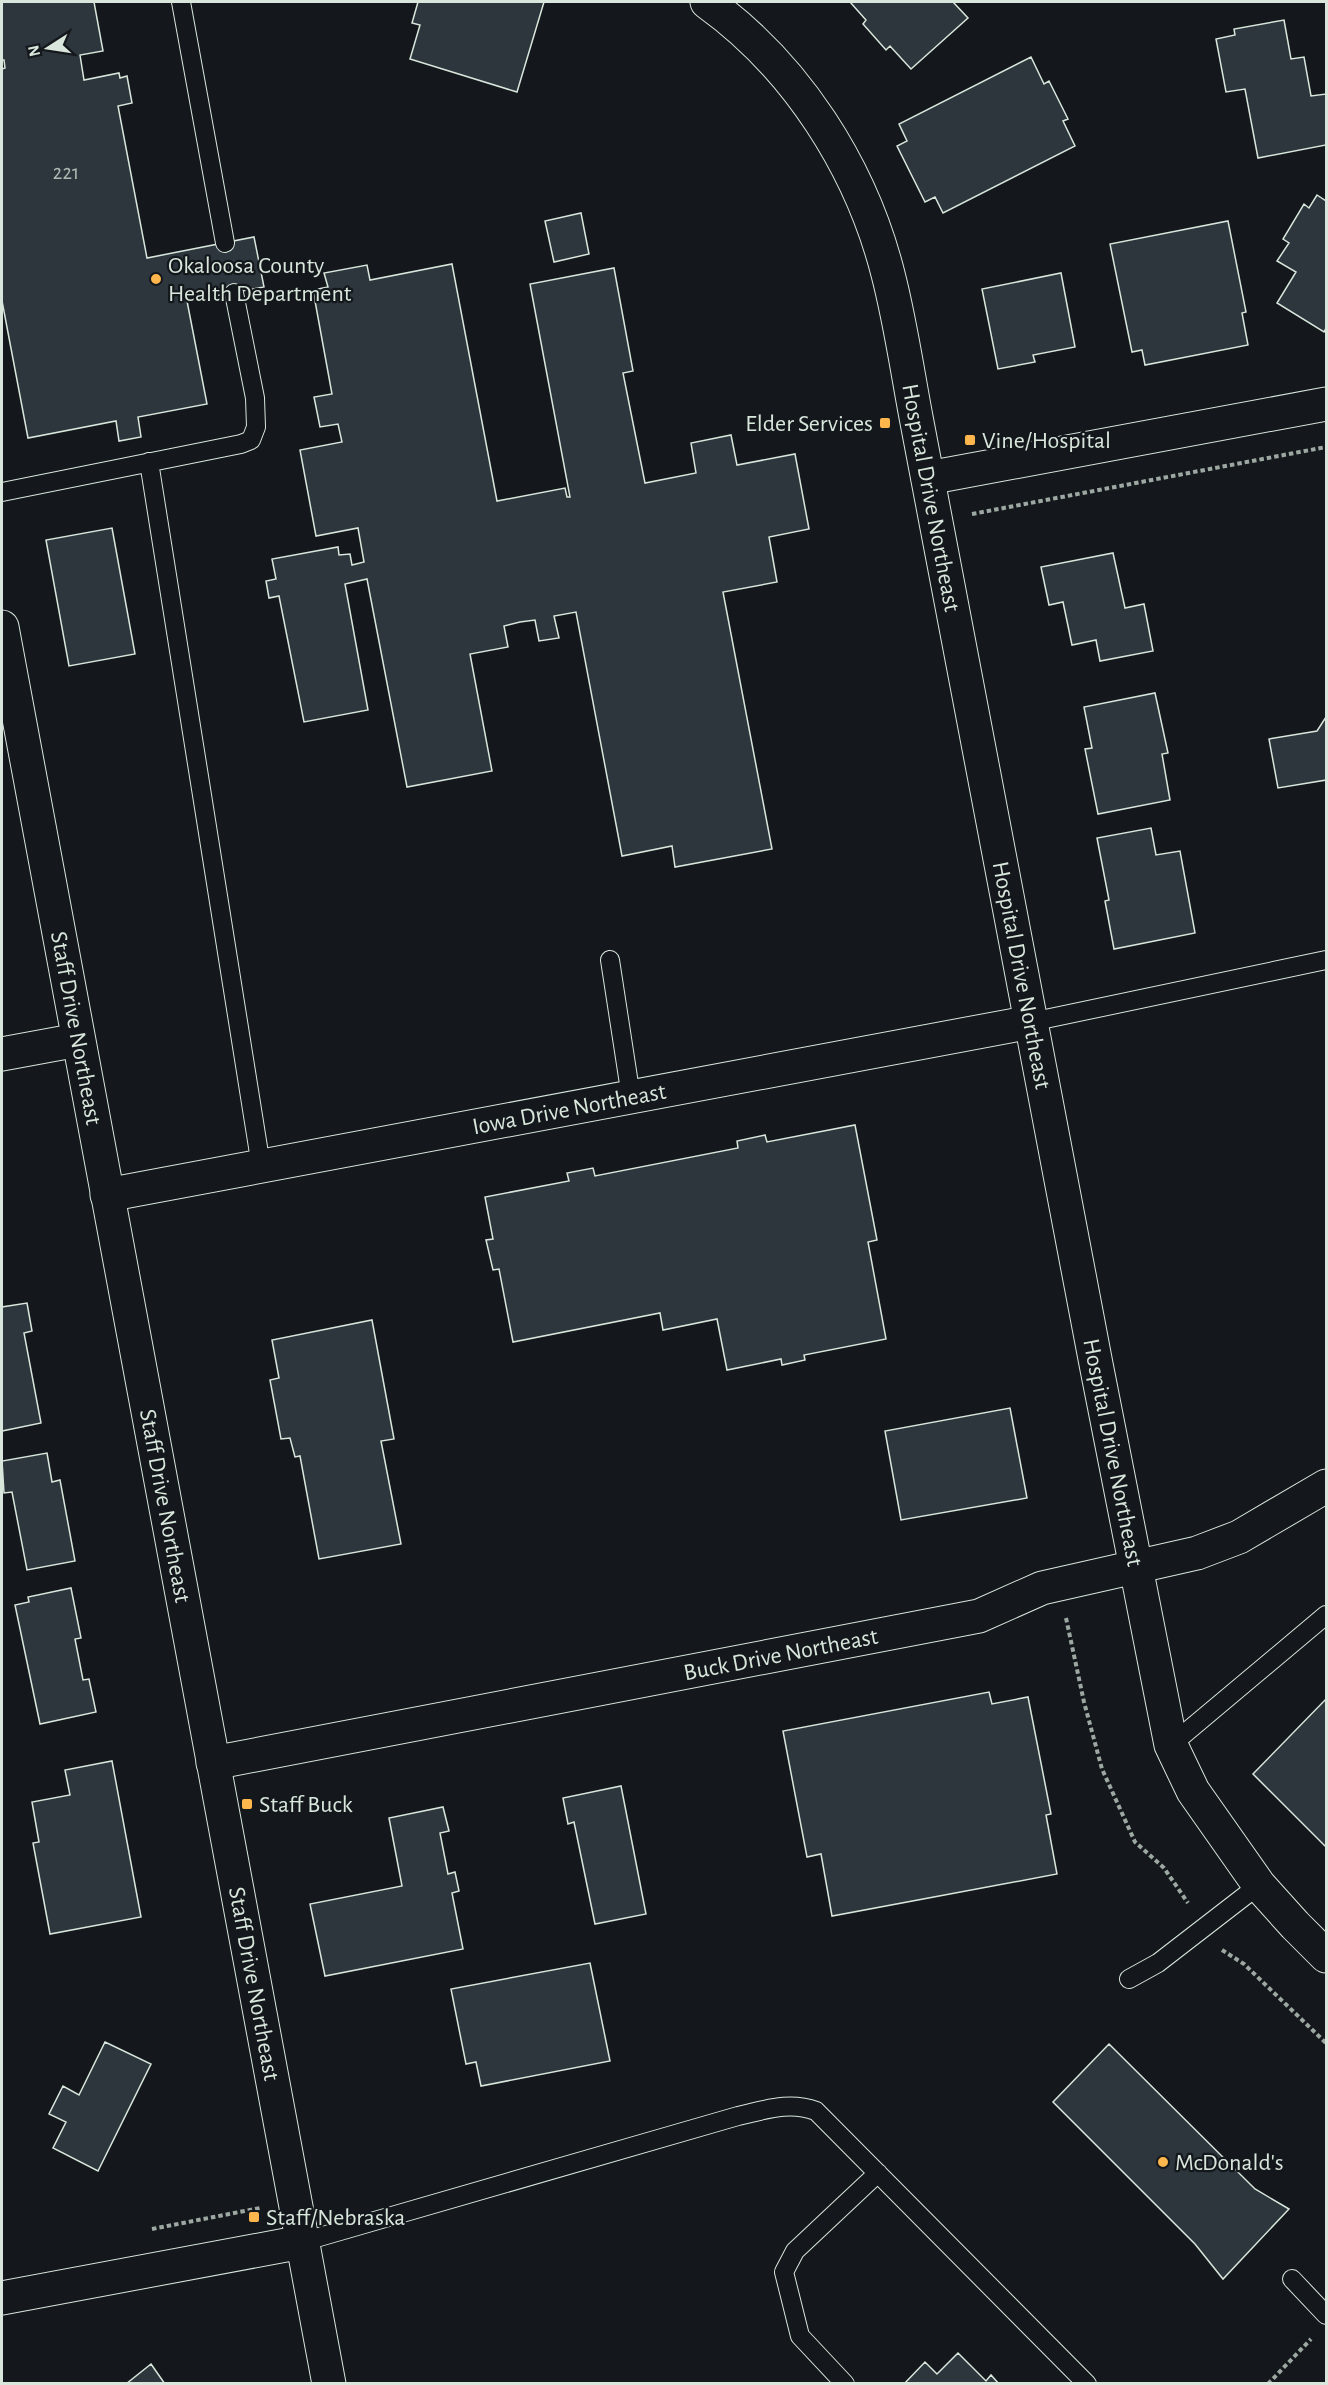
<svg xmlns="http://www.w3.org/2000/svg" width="1328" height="2385" font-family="'Alegreya Sans',sans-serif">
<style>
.building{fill:#2c363c;stroke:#d8e6dc;stroke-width:1.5}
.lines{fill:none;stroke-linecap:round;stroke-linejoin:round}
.lane-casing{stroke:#d8e6dc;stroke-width:20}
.street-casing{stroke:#d8e6dc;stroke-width:35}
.path{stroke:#9da8a2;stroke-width:4;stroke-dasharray:4.5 3;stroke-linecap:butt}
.lane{stroke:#14181c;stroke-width:18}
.street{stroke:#14181c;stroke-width:33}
.poi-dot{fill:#ffb74d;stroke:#14181c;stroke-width:2}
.labels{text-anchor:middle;stroke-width:4.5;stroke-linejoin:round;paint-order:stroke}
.number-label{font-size:21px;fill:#adbab4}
.poi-label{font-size:24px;fill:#d8e6dc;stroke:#14181c;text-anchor:start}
.street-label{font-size:24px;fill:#d8e6dc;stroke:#14181c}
</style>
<rect width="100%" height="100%" fill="#14181c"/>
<path class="building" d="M2 2H94L103 51 80 55 84 80 119 73 120 78 127 76 132 103 118 106 147 258 254 237 264 287 187 301 207 404 138 417 141 437 119 441 116 421 28 438 2 301V69L5 68 4 60H2Z
M418 2H544L517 92 410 59 420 25 412 23Z
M850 2H953L968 18 911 69 890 46 886 50 863 24 866 20Z
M1284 20 1291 59 1304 57 1311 96 1326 94V145L1258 158 1245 89 1226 92 1216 39 1235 35 1234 29Z
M1031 57 1044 84 1049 81 1068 119 1063 121 1075 146 943 213 935 197 925 202 897 146 907 141 899 124Z
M1317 195 1326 201V328L1324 332 1277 303 1296 272 1277 261 1289 243 1283 239 1304 204 1309 208Z
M581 213 589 254 554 262 545 221Z
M1228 221 1246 312 1242 313 1248 345 1145 365 1142 350 1132 352 1110 244Z
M452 264 497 501 565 488 567 497H570L530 284 614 268 633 371 623 373 645 483 696 473 691 443 731 435 737 465 795 454 809 529 769 537 777 582 723 592 772 849 675 867 672 846 622 856 576 612 554 616 559 638 539 641 535 620 520 622 504 626 508 647 470 654 492 771 407 787 367 579 345 584 368 710 304 722 279 596 269 598 266 581 276 579 272 559 338 547 339 555 350 554 352 565 364 562 358 528 316 536 300 450 342 442 338 424 320 427 314 397 332 394 313 290 328 287 324 273 367 265 370 280Z
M1061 273 1075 347 1033 355 1035 362 998 369 982 289Z
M112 528 135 654 69 666 46 540Z
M1113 553 1125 608 1144 604 1153 651 1100 661 1096 640 1072 645 1063 602 1049 605 1041 567Z
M1155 693 1168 753 1162 754 1170 800 1098 814 1085 749 1092 748 1084 707Z
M1326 717V780L1278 788 1269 739 1317 731Z
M1151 828 1156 855 1180 851 1195 933 1114 949 1105 901 1109 900 1097 838Z
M855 1125 877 1240 868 1242 886 1339 804 1355 805 1360 782 1365 781 1359 727 1370 717 1319 663 1330 660 1313 513 1342 499 1269 493 1270 486 1240 493 1239 485 1197 569 1181 567 1173 593 1168 595 1176 738 1148 737 1141 765 1135 767 1142Z
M27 1303 32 1331 24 1333 41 1423 2 1431V1307Z
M372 1320 394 1439 381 1441 401 1544 319 1559 300 1456 295 1457 290 1438 281 1439 270 1380 279 1378 272 1340Z
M1010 1408 1027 1498 901 1520 885 1431Z
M47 1453 52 1482 60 1480 75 1561 27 1570 12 1492 4 1493 2 1461Z
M71 1588 81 1638 75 1639 83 1680 89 1679 96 1712 40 1724 15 1605 29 1602 28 1597Z
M989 1692 992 1704 1028 1697 1051 1814 1046 1815 1057 1874 832 1916 821 1854 807 1857 783 1731Z
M1326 1699V1847L1253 1774Z
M112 1761 141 1917 50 1934 33 1843 39 1842 32 1802 70 1795 65 1770Z
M621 1786 646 1914 595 1924 574 1822 568 1824 563 1798Z
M443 1807 449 1831 440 1833 448 1874 455 1872 459 1891 452 1893 463 1949 325 1976 310 1904 402 1886 389 1818Z
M590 1963 610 2061 481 2086 476 2062 466 2064 451 1989Z
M105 2042 151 2064 98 2171 53 2148 66 2122 49 2114 63 2086 79 2095Z
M1109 2044 1255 2189 1289 2209 1223 2279 1195 2244 1053 2102Z
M958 2353 986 2381 991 2375 999 2384H904L925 2362 937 2374Z
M151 2364 165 2384H126Z"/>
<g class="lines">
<g class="lane-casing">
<path id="lane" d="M181 2 225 243
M149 462 261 1166
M2 492 241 444 251 440 256 427 255 398 234 293
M610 960 631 1097
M1031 1022 1326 960
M1171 1745 1326 1615
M1129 1979 1158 1963 1259 1885
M302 2242 738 2116C765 2110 789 2101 816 2111L1087 2384
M1292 2279 1326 2315
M845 2384 800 2336 784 2272 795 2251 878 2173"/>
</g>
<g class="street-casing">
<g id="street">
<path id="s1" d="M707 2C796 66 861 167 888 274 900 320 907 369 916 417L1096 1364 1171 1745 1193 1791 1259 1885 1295 1925 1326 1956"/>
<path d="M928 478 1326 404"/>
<path id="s2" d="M2 627 329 2384"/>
<path d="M2 1054 78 1040"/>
<path id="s3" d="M107 1195 1031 1022"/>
<path id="s4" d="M213 1763 979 1616 1042 1588 1197 1553 1239 1537 1326 1486"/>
<path d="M2 2298 302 2242"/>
</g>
</g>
<path class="path" d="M972 514 1326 447
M1066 1618 1084 1702 1102 1769 1135 1842 1164 1868 1188 1903
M1222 1950 1244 1964 1326 2043
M152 2229 260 2208
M1268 2384 1311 2339"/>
<use href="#lane" class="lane"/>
<use href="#street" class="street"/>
</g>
<g class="poi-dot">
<circle cx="156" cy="279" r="6"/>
<rect x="879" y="417" width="12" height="12" rx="3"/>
<rect x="964" y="434" width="12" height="12" rx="3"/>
<rect x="241" y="1798" width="12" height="12" rx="3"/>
<circle cx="1163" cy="2162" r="6"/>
<rect x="248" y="2211" width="12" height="12" rx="3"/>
</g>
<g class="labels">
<g class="number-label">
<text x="66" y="179">221</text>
</g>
<g class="poi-label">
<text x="168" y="273">Okaloosa County<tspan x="168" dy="28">Health Department</tspan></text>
<text x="873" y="431" text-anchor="end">Elder Services</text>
<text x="982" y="448">Vine/Hospital</text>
<text x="259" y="1812">Staff Buck</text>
<text x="1175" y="2170">McDonald's</text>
<text x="266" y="2225">Staff/Nebraska</text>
</g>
<g class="street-label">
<text dy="8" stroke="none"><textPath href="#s1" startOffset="561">Hospital Drive Northeast</textPath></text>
<text dy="8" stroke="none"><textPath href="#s1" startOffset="1047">Hospital Drive Northeast</textPath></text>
<text dy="8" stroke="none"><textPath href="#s2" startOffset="408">Staff Drive Northeast</textPath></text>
<text dy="8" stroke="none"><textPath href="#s3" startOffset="470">Iowa Drive Northeast</textPath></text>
<text dy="8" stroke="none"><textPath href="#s1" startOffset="1533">Hospital Drive Northeast</textPath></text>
<text dy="8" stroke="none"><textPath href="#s2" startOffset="894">Staff Drive Northeast</textPath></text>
<text dy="8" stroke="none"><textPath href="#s4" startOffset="578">Buck Drive Northeast</textPath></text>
<text dy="8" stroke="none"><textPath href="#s2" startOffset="1380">Staff Drive Northeast</textPath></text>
</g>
</g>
<rect width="1328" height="2385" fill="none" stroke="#d8e6dc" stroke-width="6"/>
<g transform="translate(48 48) rotate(258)" stroke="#14181c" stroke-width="4.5" paint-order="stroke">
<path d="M0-4.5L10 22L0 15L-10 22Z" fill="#d8e6dc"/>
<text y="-9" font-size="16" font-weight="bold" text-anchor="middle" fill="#d8e6dc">N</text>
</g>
</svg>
